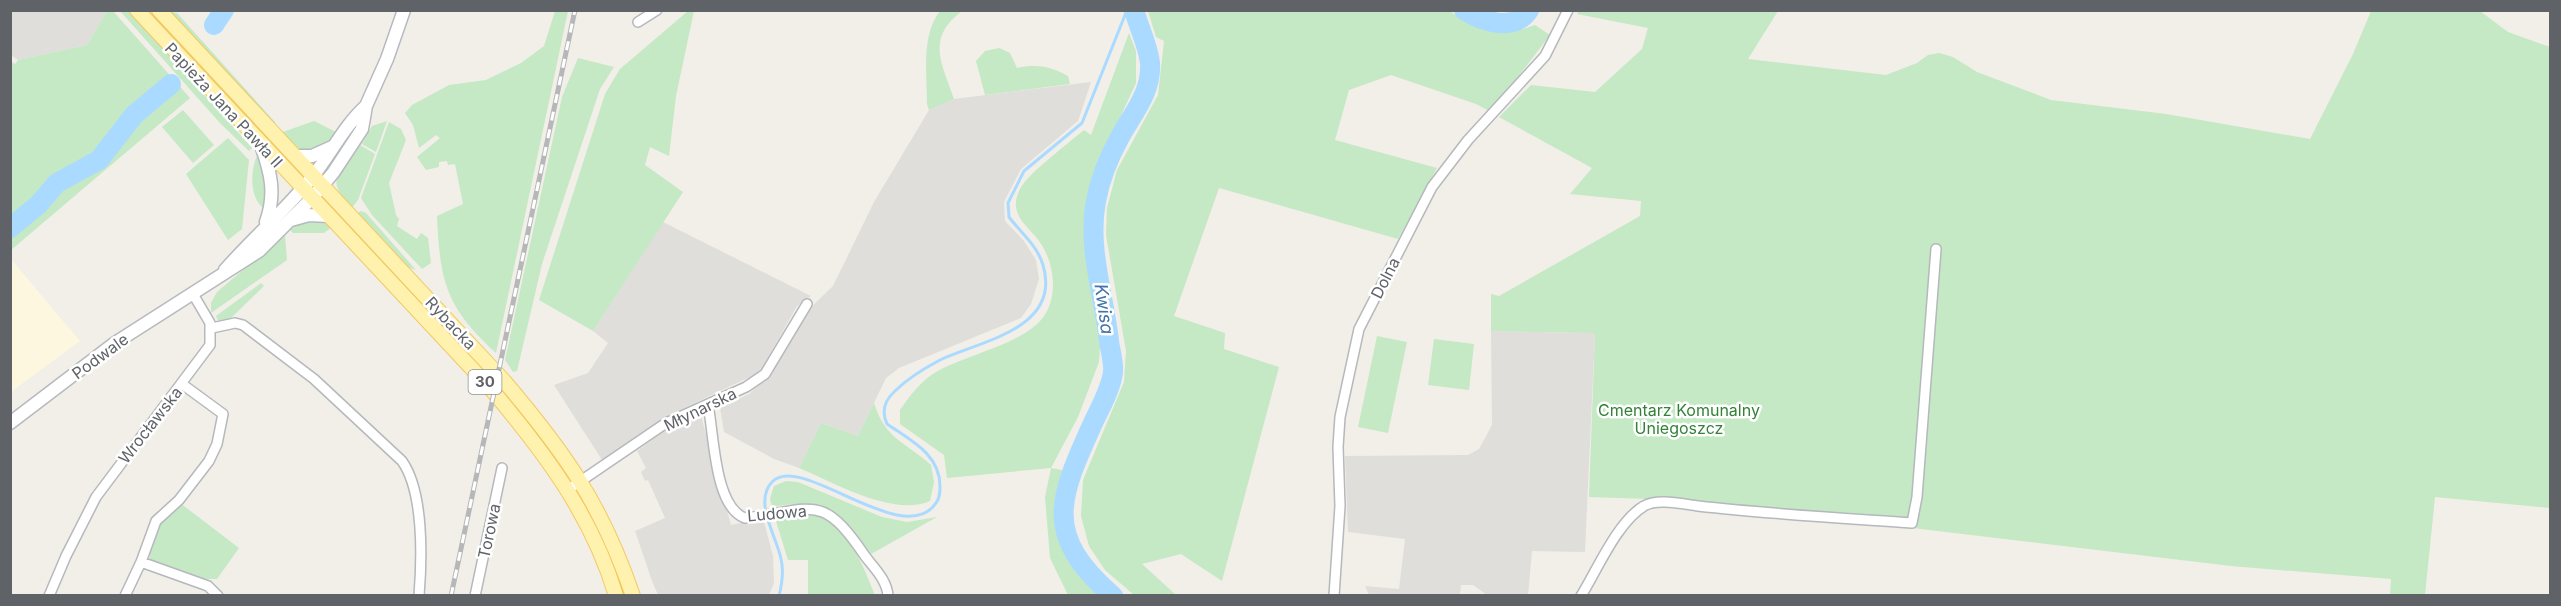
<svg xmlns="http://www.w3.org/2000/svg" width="2561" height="606" font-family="Inter,sans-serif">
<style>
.commercial{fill:#fef7e0}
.industrial{fill:#e0deda}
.green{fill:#c5e8c5}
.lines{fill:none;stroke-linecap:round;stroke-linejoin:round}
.stream{stroke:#aadaff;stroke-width:3}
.river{stroke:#aadaff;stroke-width:20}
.minor-casing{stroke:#b5b8bc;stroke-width:12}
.secondary-casing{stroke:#b6babf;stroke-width:15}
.primary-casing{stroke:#f2c960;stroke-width:16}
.minor{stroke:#fff;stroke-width:9}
.secondary{stroke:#fff;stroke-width:12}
.primary{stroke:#fff2af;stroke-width:14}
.rail-casing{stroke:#b6b7b8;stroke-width:5}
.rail{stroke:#fff;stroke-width:3;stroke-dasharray:9;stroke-linecap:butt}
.labels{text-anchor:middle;stroke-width:5;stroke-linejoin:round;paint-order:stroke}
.shield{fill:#fff;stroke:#8f9295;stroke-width:1.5}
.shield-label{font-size:15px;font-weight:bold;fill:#5f6368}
.street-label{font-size:16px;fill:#5f6368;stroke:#fff}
.park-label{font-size:16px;fill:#348238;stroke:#fff}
.water-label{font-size:18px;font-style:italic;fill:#4174aa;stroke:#fff}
</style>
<rect width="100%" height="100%" fill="#f1efe8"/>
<path class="commercial" d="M10 258 80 341 11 392H10Z"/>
<path class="industrial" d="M10 11H107L87 45 18 60 11 55Z
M1091 82 1078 121 1021 169 1004 202 1005 221 1024 241 1036 260 1039 279 1031 304 1021 318 899 368 886 378 858 436 821 423 799 468 774 459 724 432 720 408 749 394 771 374 804 314 833 286 874 202 929 110 954 99Z
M663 222 811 296 797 306 762 368 756 374 669 415 602 460 554 385 588 373 608 343 593 331Z
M1491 331 1595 333 1585 552 1532 551 1528 595H1487L1473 585H1461L1460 595H1369L1365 586 1399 589 1405 539 1348 532 1345 456 1468 455 1479 449 1492 425Z
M701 416 731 525 763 518 773 556 774 583 769 595H658L652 581 635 531 665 518 648 480 645 481 641 472 646 468 637 451 672 425Z"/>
<path class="green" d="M107 11H113L190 98 11 250V62L15 64 18 60 87 45Z
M120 11H129L252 148 249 151 220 123Z
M145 11H150L267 136 264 139Z
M167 11 177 13 275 122V127Z
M555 11H568L496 353C446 307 440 283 437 216L463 204 455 164 448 165 447 161 439 162V167L426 170 417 157 440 138 436 135 419 148 413 125 405 113 412 105 449 85 486 80 521 63 544 46Z
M688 11H694L676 96 669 156 650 147 645 165 683 192 593 331 539 300 605 94 620 69Z
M940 11H962C926 38 941 62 954 99L929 110 927 104C927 74 921 35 940 11Z
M1148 11H1450C1479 33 1500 38 1535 25L1550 35 1491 112 1476 104 1391 75 1349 90 1335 140 1437 168 1398 239 1219 188 1174 316 1225 333 1224 349 1279 367 1222 581 1181 554 1142 564 1176 595H1134L1105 570 1089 546 1081 516 1083 480 1124 382 1126 351 1106 235 1107 208 1117 170 1158 95 1164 41 1156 37Z
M1579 11H1778L1748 59 1886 75 1917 63 1928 55 1939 53 1953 57 1977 72 2051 100 2166 114 2310 139 2353 54 2371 11H2480L2508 32 2550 47V508L2435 497 2425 595H2390L2391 579 2231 566 1677 500 1589 497 1595 333 1491 331V294L1499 296 1640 216 1641 201 1570 194 1592 168 1499 117 1531 85 1595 92 1642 49 1648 28 1577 14Z
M1129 33 1136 51V83L1100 161 1086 218 1091 269 1102 316 1099 362 1078 417 1051 468 1062 470 1058 528 1066 557 1107 595H1068L1050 558 1045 497 1051 468 947 478 944 455 900 424V410C908 398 918 385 930 376 959 355 1028 345 1046 313 1059 290 1053 256 1035 236 1022 221 1009 211 1020 189 1027 174 1070 142 1084 130L1091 135Z
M999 48 1010 53 1017 68C1036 64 1050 66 1068 76L1070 84 985 95 976 61 985 51Z
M578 58 614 67 600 89 542 264 517 371 513 372 505 360 562 97Z
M183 110 214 145 193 163 162 127Z
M314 121 336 132 328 145 306 152 293 145 280 133Z
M387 121 376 152 362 144 372 126Z
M389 122 401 129 406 140 389 183 396 215 399 219 397 226 417 239 421 233 428 238 431 263 422 269 372 215 361 198Z
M228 138 249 160 242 229 228 240 186 174Z
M360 145 375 154 358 200 351 209C322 173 342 176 360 145Z
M257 156 265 170 266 210C249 200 250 171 257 156Z
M361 211 366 213 416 270 405 266 356 214Z
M305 219 322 220 332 227 324 233H293L290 230Z
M285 235 287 260 211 313V303L217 292Z
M261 283 264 286 231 318 219 322 216 316Z
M1377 336 1407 342 1388 433 1358 427Z
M1434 339 1474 344 1469 390 1428 385Z
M874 403C885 439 904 441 931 465L934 482 930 501C893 517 835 483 799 468L821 423 858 436Z
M786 481 798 482 882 517 907 522 937 517 871 554C839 513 826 497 772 507L770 499 774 486Z
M180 503 239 548 217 579H206L150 560C148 532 161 520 180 503Z
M798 514C806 515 818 515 825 519 852 534 864 569 875 595H808V560H788L775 518Z"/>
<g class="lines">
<path class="stream" d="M779 596C782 584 784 571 781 559 777 537 753 502 772 482 800 451 904 551 936 503 940 498 940 492 940 486 940 454 910 440 887 424 881 411 885 400 895 391 908 378 923 369 940 360 980 341 1062 329 1043 265 1037 245 1021 233 1009 217L1008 203 1024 171 1082 123 1127 10"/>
<path class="river" d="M1464 10C1481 21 1514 33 1529 10
M214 25 224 10
M10 228 38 205 57 183 99 160 134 115 171 84
M1113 596C1043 535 1058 500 1093 423 1100 408 1111 389 1113 372 1114 362 1110 350 1109 341 1104 295 1087 247 1096 201 1100 179 1109 157 1120 137 1133 113 1152 92 1150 63 1148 45 1139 28 1134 10"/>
<g class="minor-casing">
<path id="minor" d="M638 22 657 10
M212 328 235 323 243 325 314 379 402 461C424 492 422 559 419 596
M708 405C714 433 714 507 745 518 813 510 821 491 865 556 874 568 887 580 888 596
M569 489 666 423 746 387 765 374 807 304
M141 562 208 586 218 596
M49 596 66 556 96 497 210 345V323L193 294
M125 596 141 562 156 521 179 500 209 461 217 444 223 414 182 384
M475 596 502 468
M1334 596 1340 506 1338 447 1340 417 1359 329 1432 187 1468 140 1545 56 1568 10
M1581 596C1597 570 1618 521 1644 506 1657 498 1682 504 1698 506 1769 514 1840 518 1912 523L1917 497 1936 249"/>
</g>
<g class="secondary-casing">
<path id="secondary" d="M261 145C271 173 276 194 266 222
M294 156H312L332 147
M291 220 309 215 329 216
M225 270C253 238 287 209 313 176 332 152 344 126 366 106
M10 423 115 343 259 251 312 198 333 173 362 129 366 106 387 59 404 10"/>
</g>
<g class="primary-casing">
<path id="primary" d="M137 10 491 389C544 452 592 515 616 596
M159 10 505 382C566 454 602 505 633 596"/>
</g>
<use href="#minor" class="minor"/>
<use href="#secondary" class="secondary"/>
<use href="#primary" class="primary"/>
<g class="rail-casing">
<path id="rail" d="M451 596 575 10"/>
</g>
<use href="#rail" class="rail"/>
</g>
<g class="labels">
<rect class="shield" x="468.5" y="370" width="33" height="24" rx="4.5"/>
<g class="shield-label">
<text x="485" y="387">30</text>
</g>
<g class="street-label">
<text transform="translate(224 105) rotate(47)" y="6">Papieża Jana Pawła II</text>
<text transform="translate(1385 278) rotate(-63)" y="6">Dolna</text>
<text transform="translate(451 323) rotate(47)" y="6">Rybacka</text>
<text transform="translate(100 356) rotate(-36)" y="6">Podwale</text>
<text transform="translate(700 409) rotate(-26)" y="6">Młynarska</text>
<text transform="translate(150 425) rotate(-52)" y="6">Wrocławska</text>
<text transform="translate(777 513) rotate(-5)" y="6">Ludowa</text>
<text transform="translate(489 531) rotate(-78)" y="6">Torowa</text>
</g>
<g class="park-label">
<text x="1679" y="416">Cmentarz Komunalny<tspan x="1679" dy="18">Uniegoszcz</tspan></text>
</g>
<g class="water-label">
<text transform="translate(1104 309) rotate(82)" y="6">Kwisa</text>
</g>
</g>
<rect width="2561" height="606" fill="none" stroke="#5f6368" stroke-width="24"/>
</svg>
